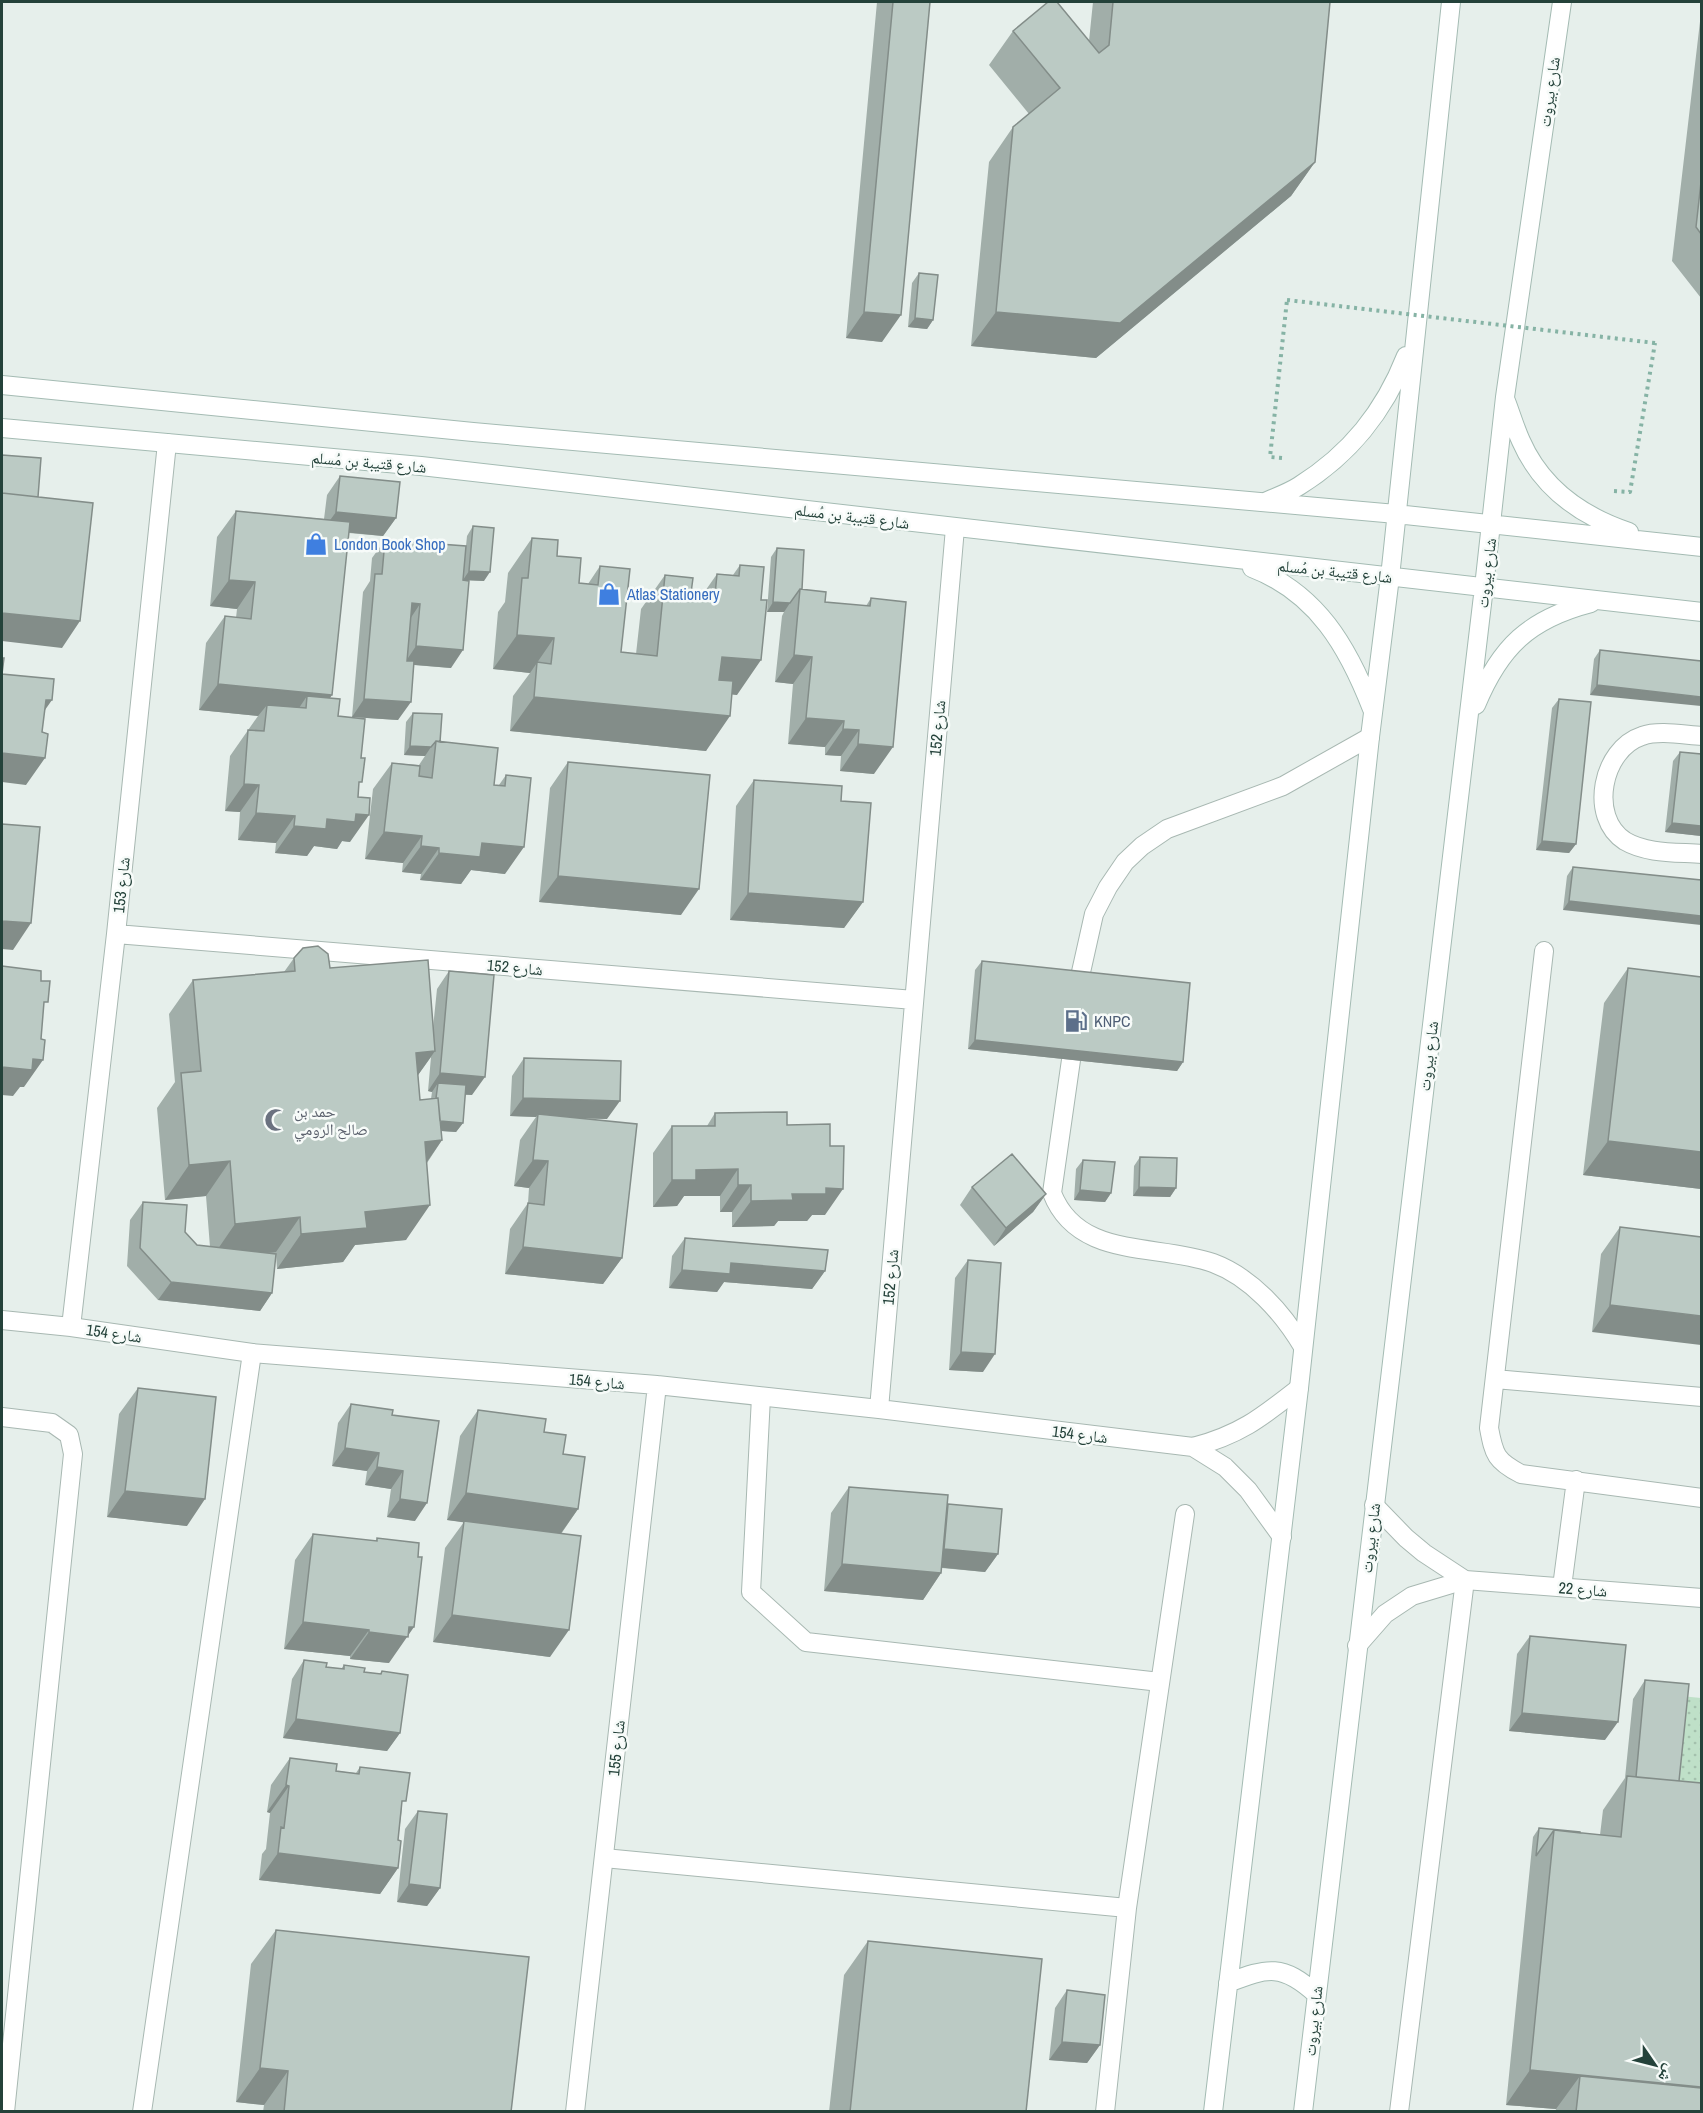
<svg xmlns="http://www.w3.org/2000/svg" width="1703" height="2113" font-family="'Archivo Narrow','Noto Naskh Arabic',sans-serif">
<style>
.grass{fill:url(#grass-dots)}
.lines{fill:none;stroke-linecap:round;stroke-linejoin:round}
.lane-casing{stroke:#a8b8b2;stroke-width:20}
.street-casing{stroke:#a8b8b2;stroke-width:20}
.secondary-casing{stroke:#a4bbb3;stroke-width:20}
.path{stroke:#86b3a5;stroke-width:4;stroke-dasharray:3 4.5;stroke-linecap:butt}
.lane{stroke:#fff;stroke-width:18}
.street{stroke:#fff;stroke-width:18}
.secondary{stroke:#fff;stroke-width:18}
.path-bridge{stroke:#86b3a5;stroke-width:4;stroke-dasharray:3 4.5;stroke-linecap:butt}
.wall{fill:#a1aea9;fill-rule:evenodd}
.shaded-wall{fill:#838d89}
.building{fill:#bbcac4;stroke:#838d89;stroke-width:1.5}
.labels{text-anchor:middle;stroke-width:5;stroke-linejoin:round;paint-order:stroke}
.street-label{font-size:16px;fill:#24423a;stroke:#f7fbf9}
.shop-label{font-size:16px;fill:#366cbe;stroke:#f7fbf9;text-anchor:start}
.service-label{font-size:16px;fill:#4e5e75;stroke:#f7fbf9;text-anchor:start}
.worship-label{font-size:16px;fill:#5b616d;stroke:#f7fbf9;text-anchor:start}
</style>
<defs>
<pattern id="grass-dots" width="8" height="8" patternUnits="userSpaceOnUse" patternTransform="scale(1.5)"><rect width="8" height="8" fill="#bfe0c8"/><path d="M2 2h.1M6 6h.1" fill="none" stroke="#a4c1ad" stroke-width="1.8" stroke-linecap="round"/></pattern>
</defs>
<rect width="100%" height="100%" fill="#e6efeb"/>
<path class="grass" d="M1681 1696 1701 1698V1806L1670 1804Z"/>
<g class="lines">
<g class="lane-casing">
<path id="lane" d="M1702 736C1684 735 1659 730 1642 736 1602 749 1588 817 1625 841 1647 854 1677 852 1702 854
M1544 951 1489 1428C1494 1455 1496 1461 1521 1474L1702 1498
M1079 981 1094 914 1108 887 1125 862 1142 846 1167 829 1283 786 1370 737
M1071 1060 1052 1193C1078 1260 1157 1243 1213 1263 1251 1277 1283 1313 1303 1347
M1495 1379 1702 1397
M761 1397 751 1592 806 1642 1160 1682
M2 1417 52 1423 69 1435 73 1454 5 2112
M1562 1587 1576 1480
M604 1858 1127 1908
M142 2112 252 1353
M1105 2112 1127 1908 1185 1514
M1399 2112 1465 1580"/>
</g>
<g class="street-casing">
<path id="street" d="M116 934 914 1000
M2 1320 71 1327 252 1353 657 1385 879 1409 1193 1447C1240 1435 1262 1417 1299 1388
M71 1327 116 934 167 443
M879 1409 955 528
M1193 1447 1225 1467 1248 1490 1282 1537
M1374 1505 1406 1538 1424 1553 1465 1580
M1357 1646 1385 1614 1412 1596 1465 1580 1702 1598
M575 2112 657 1385"/>
</g>
<g class="secondary-casing">
<path id="secondary" d="M2 385 473 432 1396 514 1702 547
M1506 401C1511 414 1515 428 1521 441 1542 489 1581 516 1629 532
M2 428 421 466 1702 612
M1265 502C1276 497 1288 493 1299 486 1350 454 1384 412 1406 356
M1252 568C1317 593 1348 647 1372 709
M1476 705C1500 647 1529 619 1591 603
M1228 1983C1268 1967 1283 1964 1316 1994
M1213 2112 1299 1388 1370 737 1390 577 1451 2
M1303 2112 1484 587 1505 397 1562 2"/>
</g>
<path class="path" d="M1282 458 1270 457 1287 300
M1614 491 1630 492 1655 343"/>
<use href="#lane" class="lane"/>
<use href="#street" class="street"/>
<use href="#secondary" class="secondary"/>
<path class="path-bridge" d="M1287 300 1655 343"/>
</g>
<path class="wall" d="M877 2H930L882 342 846 338Z
M1093 2H1330L1315 162 1291 196 1096 358 971 346 989 162 1013 127 1029 114 989 65 1013 31 1089 41Z
M1701 13V298L1672 261Z
M919 273 933 320 927 329 908 327 912 283Z
M340 476 396 518 383 536 349 533 330 698 338 716 358 788 350 842 342 841 337 849 314 846 307 856 275 853 276 843 238 840 240 812 225 811 230 756 258 716 199 710 206 643 225 616 236 618 237 609 210 606 217 537 236 511 324 519 327 495Z
M473 526 484 581 463 580 451 668 414 665 398 720 352 717 363 592 370 581 372 558 385 540 466 546 467 536Z
M532 538 557 556 579 583 588 584 600 566 621 652 636 654 641 609 665 575 691 593 703 594 717 574 733 575 740 565 737 695 732 694 706 751 510 731 513 696 530 673 493 669 498 612 505 602 508 573Z
M777 548 802 589 825 602 866 606 871 598 874 774 840 771 841 756 825 755V747L788 744 793 684 775 682 782 616 784 612H767L771 557Z
M1600 650 1701 661 1590 695 1594 659Z
M1559 699 1576 844 1569 853 1536 850 1552 708Z
M413 713 440 742 494 785H499L506 775 505 874 471 870 461 884 420 880 421 874 402 872 403 863 365 859 373 789 392 763 419 765 425 756 404 755 406 722Z
M1680 752 1701 754V836L1665 832 1673 761Z
M568 762 681 915 539 902 550 788Z
M754 780 841 801 863 902 844 928 730 920 736 806Z
M1573 867 1701 880 1563 910 1567 876Z
M294 958 330 968 433 1028 437 989 449 971 472 1095H465L463 1123 456 1132 441 1131 442 1140 427 1163 406 1240 355 1245 343 1262 277 1269 276 1254 272 1293 260 1311 158 1300 127 1266 130 1220 143 1202 185 1232 197 1245 210 1247 206 1196 165 1200 157 1108 175 1082 169 1014 193 980 284 972ZM431 1057 428 1091 432 1092 431 1099 420 1100 418 1075Z
M982 961 1183 1062 1177 1071 968 1049 975 970Z
M1628 968 1701 977V1189L1583 1175 1604 1003Z
M524 1058 607 1119 580 1118 622 1258 603 1284 505 1274 510 1229 528 1203 529 1188 514 1186 520 1140 536 1117 510 1116 512 1076Z
M715 1113 787 1125 825 1215H812L807 1221H778L774 1226 732 1227V1212H720V1196H684L677 1206 653 1207V1153L672 1126H707Z
M1140 1157 1176 1188 1170 1197 1133 1196 1134 1166Z
M1083 1160 1111 1193 1105 1202 1074 1200 1076 1169Z
M972 1187 1046 1194 1033 1212 994 1246 960 1205Z
M1620 1227 1701 1237 1592 1332 1601 1254Z
M685 1238 825 1271 812 1289 724 1282 717 1292 669 1288 672 1256Z
M968 1260 983 1372 949 1370 955 1278Z
M138 1388 187 1526 107 1517 119 1414Z
M351 1404 392 1415 415 1521 387 1517 391 1489 365 1485 367 1471 332 1466 338 1423Z
M478 1410 544 1432 563 1454 578 1509 561 1534 550 1657 433 1642 445 1548 464 1522 447 1520 460 1436Z
M849 1487 948 1504 998 1554 985 1572 942 1568 941 1573 923 1600 824 1591 831 1513Z
M313 1534 376 1541 377 1538 389 1663 350 1659V1656L284 1649 295 1560Z
M1530 1636 1605 1740 1509 1731 1517 1654Z
M304 1660 326 1667 341 1669 344 1665 364 1672 380 1674 382 1671 400 1733 387 1751 283 1738 292 1679Z
M1645 1680 1679 1781 1701 2112H1555L1556 2109 1506 2105 1533 1837 1539 1828 1600 1835 1603 1810 1625 1778 1633 1699Z
M290 1758 336 1771 356 1773 360 1767 402 1808 398 1840V1868L380 1894 259 1880 262 1854 266 1849 270 1813 267 1812 271 1785Z
M418 1811 440 1888 427 1906 397 1902 405 1829Z
M276 1930 511 2112H263L264 2105 236 2102 251 1964Z
M868 1941 1026 2112H829L844 1975Z
M1067 1990 1100 2045 1087 2063 1049 2060 1055 2008Z"/>
<path class="shaded-wall" d="M1315 162 1291 196 1096 358 971 346 996 312Z
M864 312 901 315 882 342 846 338Z
M915 318 933 320 927 329 908 327Z
M336 512 396 518 383 536 323 530Z
M469 571 490 572 484 581 463 580Z
M229 580 255 582 237 609 210 606Z
M773 602 790 603 784 612H767Z
M412 603 420 604 408 622Z
M2 613 80 621 62 648 2 641Z
M517 635 554 638 530 673 493 669Z
M416 646 463 650 451 668 404 664Z
M794 655 812 657 793 684 775 682Z
M722 657 761 660 737 695 698 691Z
M218 684 332 695 314 722 306 708 307 696 291 720 267 705 258 716 199 710Z
M1597 685 1701 697V706L1590 695Z
M534 697 730 716 706 751 510 731Z
M364 699 411 702 398 720 352 717Z
M46 700H52L33 727Z
M806 718 844 721 825 747 788 744Z
M843 729 859 730 841 756 825 755Z
M858 744 893 747 874 774 840 771Z
M410 746 431 747 425 756 404 755Z
M2 753 45 758 26 785 2 782Z
M244 784 259 785 240 812 225 811Z
M256 813 295 816 276 843 238 840Z
M356 814 369 815 350 842 342 841 337 849 314 846 307 856 275 853 294 826Z
M1672 823 1701 826V836L1665 832Z
M384 832 422 836 403 863 365 859Z
M1542 841 1576 844 1569 853 1536 850Z
M482 843 524 847 505 874 471 870 461 884 420 880 439 853Z
M421 846 439 848 421 874 402 872Z
M558 876 699 889 681 915 539 902Z
M748 893 863 902 844 928 730 920Z
M1569 901 1701 916V925L1563 910Z
M2 921 31 923 13 950 2 949Z
M975 1040 1183 1062 1177 1071 968 1049Z
M435 1051 411 1085 416 1053Z
M33 1059 43 1060 24 1087H20L13 1096 2 1095V1067Z
M440 1073 485 1077 472 1095 437 1092 438 1083 432 1092 428 1091Z
M523 1098 620 1101 607 1119 538 1117V1114L536 1117 510 1116Z
M435 1121 463 1123 456 1132 428 1130Z
M442 1140 418 1175 425 1142Z
M1608 1141 1701 1152V1189L1583 1175Z
M533 1160 548 1161 529 1188 514 1186Z
M230 1161 206 1196 165 1200 189 1165Z
M738 1169 720 1196H684L677 1206 653 1207 672 1180 696 1170Z
M738 1185H751L732 1212H720Z
M1139 1187 1176 1188 1170 1197 1133 1196Z
M826 1188 843 1189 825 1215H812L807 1221H778L774 1226 732 1227 751 1201Z
M1080 1190 1111 1193 1105 1202 1074 1200Z
M1046 1194 1033 1212 994 1246 1006 1228Z
M430 1205 406 1240 355 1245 343 1262 277 1269 301 1234 365 1212Z
M300 1217 276 1252 211 1259 235 1224Z
M523 1247 622 1258 603 1284 505 1274Z
M731 1263 825 1271 812 1289 724 1282 717 1292 669 1288 682 1270Z
M171 1282 272 1293 260 1311 158 1300Z
M1610 1305 1701 1316V1345L1592 1332Z
M961 1352 995 1354 983 1372 949 1370Z
M345 1448 379 1453 367 1471 332 1466Z
M377 1467 403 1471 391 1489 365 1485Z
M125 1491 205 1499 187 1526 107 1517Z
M466 1493 578 1509 559 1536 447 1520Z
M400 1499 427 1503 415 1521 387 1517Z
M938 1548 998 1554 985 1572 926 1566Z
M842 1564 941 1573 923 1600 824 1591Z
M452 1615 569 1630 550 1657 433 1642Z
M303 1622 369 1630 350 1656 284 1649Z
M409 1627H414L389 1663 350 1659 369 1632Z
M1522 1713 1618 1722 1605 1740 1509 1731Z
M296 1719 400 1733 387 1751 283 1738Z
M286 1785 289 1786 270 1813 267 1812Z
M278 1853 398 1868 380 1894 259 1880Z
M409 1884 440 1888 427 1906 397 1902Z
M1062 2042 1100 2045 1087 2063 1049 2060Z
M260 2068 288 2071 264 2105 236 2102Z
M1530 2070 1701 2087V2112L1580 2076 1556 2109 1506 2105Z"/>
<path class="building" d="M893 2H930L901 315 864 312Z
M1048 2H1057L1099 53 1109 45 1113 2H1330L1315 162 1120 323 996 312 1013 127 1060 88 1013 31Z
M1701 182V234L1696 227Z
M919 273 938 275 933 320 915 318Z
M2 455 41 458 38 497 2 493V494Z
M340 476 400 482 396 518 336 512Z
M2 493 93 503 80 621 2 613Z
M236 511 350 522 332 695 218 684 225 616 251 619 255 582 229 580Z
M473 526 494 528 490 572 469 571Z
M532 538 558 540 557 556 581 558 579 583 598 585 600 566 630 569 621 652 657 656 665 575 693 578 691 593 715 595 717 574 739 576 740 565 764 567 761 600H767L761 660 722 657 719 680 733 681 730 716 534 697 537 662 551 664 554 638 517 635 522 578H528Z
M385 540 466 546 463 580 469 581 463 650 416 646 420 604 412 603 407 661H414L411 702 364 699 375 574H382Z
M777 548 804 550 802 589H800L790 603 773 602Z
M800 589 826 592 825 602 870 606 871 598 906 602 893 747 858 744 859 730 843 729 844 721 806 718 812 657 794 655Z
M1600 650 1701 661V697L1597 685Z
M2 658H4L2 674 54 679 52 700H46L42 732 48 734 45 758 2 753Z
M307 696 340 699 338 716 365 719 361 758H365L362 782H359L358 797 370 798 369 815 356 814 355 822 327 819 326 829 294 826 295 816 256 813 259 785 244 784 248 730 264 731 267 705 306 708Z
M1559 699 1591 702 1576 844 1542 841Z
M413 713 442 714 440 742 436 741 431 747 410 746Z
M436 741 498 748 494 785 505 786 506 775 531 778 524 847 482 843 480 857 439 853V848L421 846 422 836 384 832 392 763 420 766 419 776 432 778Z
M1680 752 1701 754V826L1672 823Z
M568 762 710 775 699 889 558 876Z
M754 780 842 786 841 801 871 803 863 902 748 893Z
M2 824 40 827 31 923 2 921Z
M1573 867 1701 880V916L1569 901Z
M318 946 328 954 330 968 428 960 435 1051 416 1053 420 1100 438 1098 442 1140 425 1142 430 1205 365 1212 367 1228 301 1234 300 1217 235 1224 230 1161 189 1165 181 1073 201 1071 193 980 295 971 294 958 303 948Z
M982 961 1190 983 1183 1062 975 1040Z
M2 966 41 971V981H50L48 1002H44L41 1039 45 1040 43 1060 33 1059 32 1070 2 1067Z
M1628 968 1701 977V1152L1608 1141Z
M449 971 494 975 485 1077 440 1073Z
M524 1058 621 1061 620 1101 523 1098Z
M438 1083 466 1085 463 1123 440 1121 438 1098H436Z
M787 1112V1125L830 1124V1146H844L843 1189 826 1188V1194H792L793 1200 751 1201V1185H738V1169L696 1170V1180H672V1126H715V1113Z
M538 1114 637 1124 622 1258 523 1247 528 1203 544 1205 548 1161 533 1160Z
M1012 1154 1046 1194 1006 1228 972 1187Z
M1140 1157 1177 1158 1176 1188 1139 1187Z
M1083 1160 1115 1162 1111 1193 1080 1190Z
M143 1202 187 1205 185 1232 197 1245 276 1254 272 1293 171 1282 140 1248Z
M1620 1227 1701 1237V1316L1610 1305Z
M685 1238 828 1250 825 1271 731 1263 730 1274 682 1270Z
M968 1260 1001 1263 995 1354 961 1352Z
M138 1388 216 1397 205 1499 125 1491Z
M351 1404 393 1410 392 1415 439 1421 427 1503 400 1499 403 1471 377 1467 379 1453 345 1448Z
M478 1410 546 1419 544 1432 566 1435 563 1454 585 1457 578 1509 466 1493Z
M849 1487 948 1495 941 1573 842 1564Z
M948 1504 1002 1509 998 1554 944 1549Z
M464 1521 581 1536 569 1630 452 1615Z
M313 1534 377 1541V1538L419 1543 418 1557H422L414 1627H409L408 1637 369 1632V1630L303 1622Z
M1530 1636 1626 1645 1618 1722 1522 1713Z
M304 1660 327 1663 326 1667 344 1669V1665L365 1668 364 1672 381 1674 382 1671 408 1675 400 1733 296 1719Z
M1645 1680 1689 1684 1679 1781 1636 1777Z
M290 1758 337 1764 336 1771 359 1774 360 1767 410 1773 406 1801H402L398 1840 401 1841 398 1868 278 1853 281 1827 284 1828 289 1786 286 1785Z
M1627 1776 1701 1783V2087L1530 2070 1554 1830 1621 1837Z
M418 1811 447 1814 440 1888 409 1884Z
M1539 1828 1580 1832V1833L1554 1830 1536 1856Z
M276 1930 529 1957 511 2112H284L288 2071 260 2068Z
M868 1941 1042 1959 1026 2112H850Z
M1067 1990 1105 1995 1100 2045 1062 2042Z
M1580 2076 1701 2088V2112H1576Z"/>
<defs>
<g id="shop-bare" transform="scale(1.8)"><path d="M-5-2.5h2.3a2.7 3.5 0 0 1 5.4 0H5L5.5 6h-11ZM-1.5-2.5h3a1.5 2.3 0 0 0-3 0Z" fill="#3f7fe0" stroke="#f7fbf9" stroke-width="2.5" paint-order="stroke"/></g>
<g id="fuel-bare" transform="scale(1.8)"><path d="M-5.5-6h7V0h2V4h1.3V-2.5L3-4.5l.8-.8L6-3V5H2.5V1h-1V6h-7ZM-4.2-4.7v3.2H.2V-4.7Z" fill="#5c6f8a" stroke="#f7fbf9" stroke-width="2.5" paint-order="stroke"/></g>
<g id="mosque-bare" transform="scale(1.8)"><path d="M3.5-4.9A6 6 0 1 0 3.5 4.9A5 5 0 1 1 3.5-4.9Z" fill="#6b7280" stroke="#f7fbf9" stroke-width="2.5" paint-order="stroke"/></g>
</defs>
<g fill-rule="evenodd">
<use href="#shop-bare" x="316" y="544"/>
<use href="#shop-bare" x="609" y="594"/>
<use href="#fuel-bare" x="1076" y="1021"/>
<use href="#mosque-bare" x="276" y="1120"/>
</g>
<g class="labels">
<g class="street-label">
<text transform="translate(1549 92) rotate(-82)" y="6">شارع بيروت</text>
<text transform="translate(369 462) rotate(5)" y="6">شارع قتيبة بن مُسلم</text>
<text transform="translate(852 516) rotate(7)" y="6">شارع قتيبة بن مُسلم</text>
<text transform="translate(1335 571) rotate(6)" y="6">شارع قتيبة بن مُسلم</text>
<text transform="translate(1486 573) rotate(-83)" y="6">شارع بيروت</text>
<text transform="translate(937 728) rotate(-85)" y="6">شارع 152</text>
<text transform="translate(121 885) rotate(-84)" y="6">شارع 153</text>
<text transform="translate(515 967) rotate(5)" y="6">شارع 152</text>
<text transform="translate(1428 1056) rotate(-83)" y="6">شارع بيروت</text>
<text transform="translate(890 1277) rotate(-85)" y="6">شارع 152</text>
<text transform="translate(114 1333) rotate(8)" y="6">شارع 154</text>
<text transform="translate(597 1381) rotate(5)" y="6">شارع 154</text>
<text transform="translate(1080 1434) rotate(7)" y="6">شارع 154</text>
<text transform="translate(1370 1538) rotate(-83)" y="6">شارع بيروت</text>
<text transform="translate(1583 1589) rotate(4)" y="6">شارع 22</text>
<text transform="translate(616 1748) rotate(-84)" y="6">شارع 155</text>
<text transform="translate(1313 2021) rotate(-84)" y="6">شارع بيروت</text>
</g>
<g class="shop-label">
<text x="334" y="550">London Book Shop</text>
<text x="627" y="600">Atlas Stationery</text>
</g>
<g class="service-label">
<text x="1094" y="1027">KNPC</text>
</g>
<g class="worship-label">
<text x="294" y="1117">حمد بن<tspan x="294" dy="18">صالح الرومي</tspan></text>
</g>
</g>
<rect width="1703" height="2113" fill="none" stroke="#24423a" stroke-width="6"/>
<g transform="translate(1655 2065) rotate(125)" stroke="#f7fbf9" stroke-width="4.5" paint-order="stroke">
<path d="M0-4.5L10 22L0 15L-10 22Z" fill="#24423a"/>
<text y="-9" font-size="16" font-weight="bold" text-anchor="middle" fill="#24423a">ش</text>
</g>
</svg>
